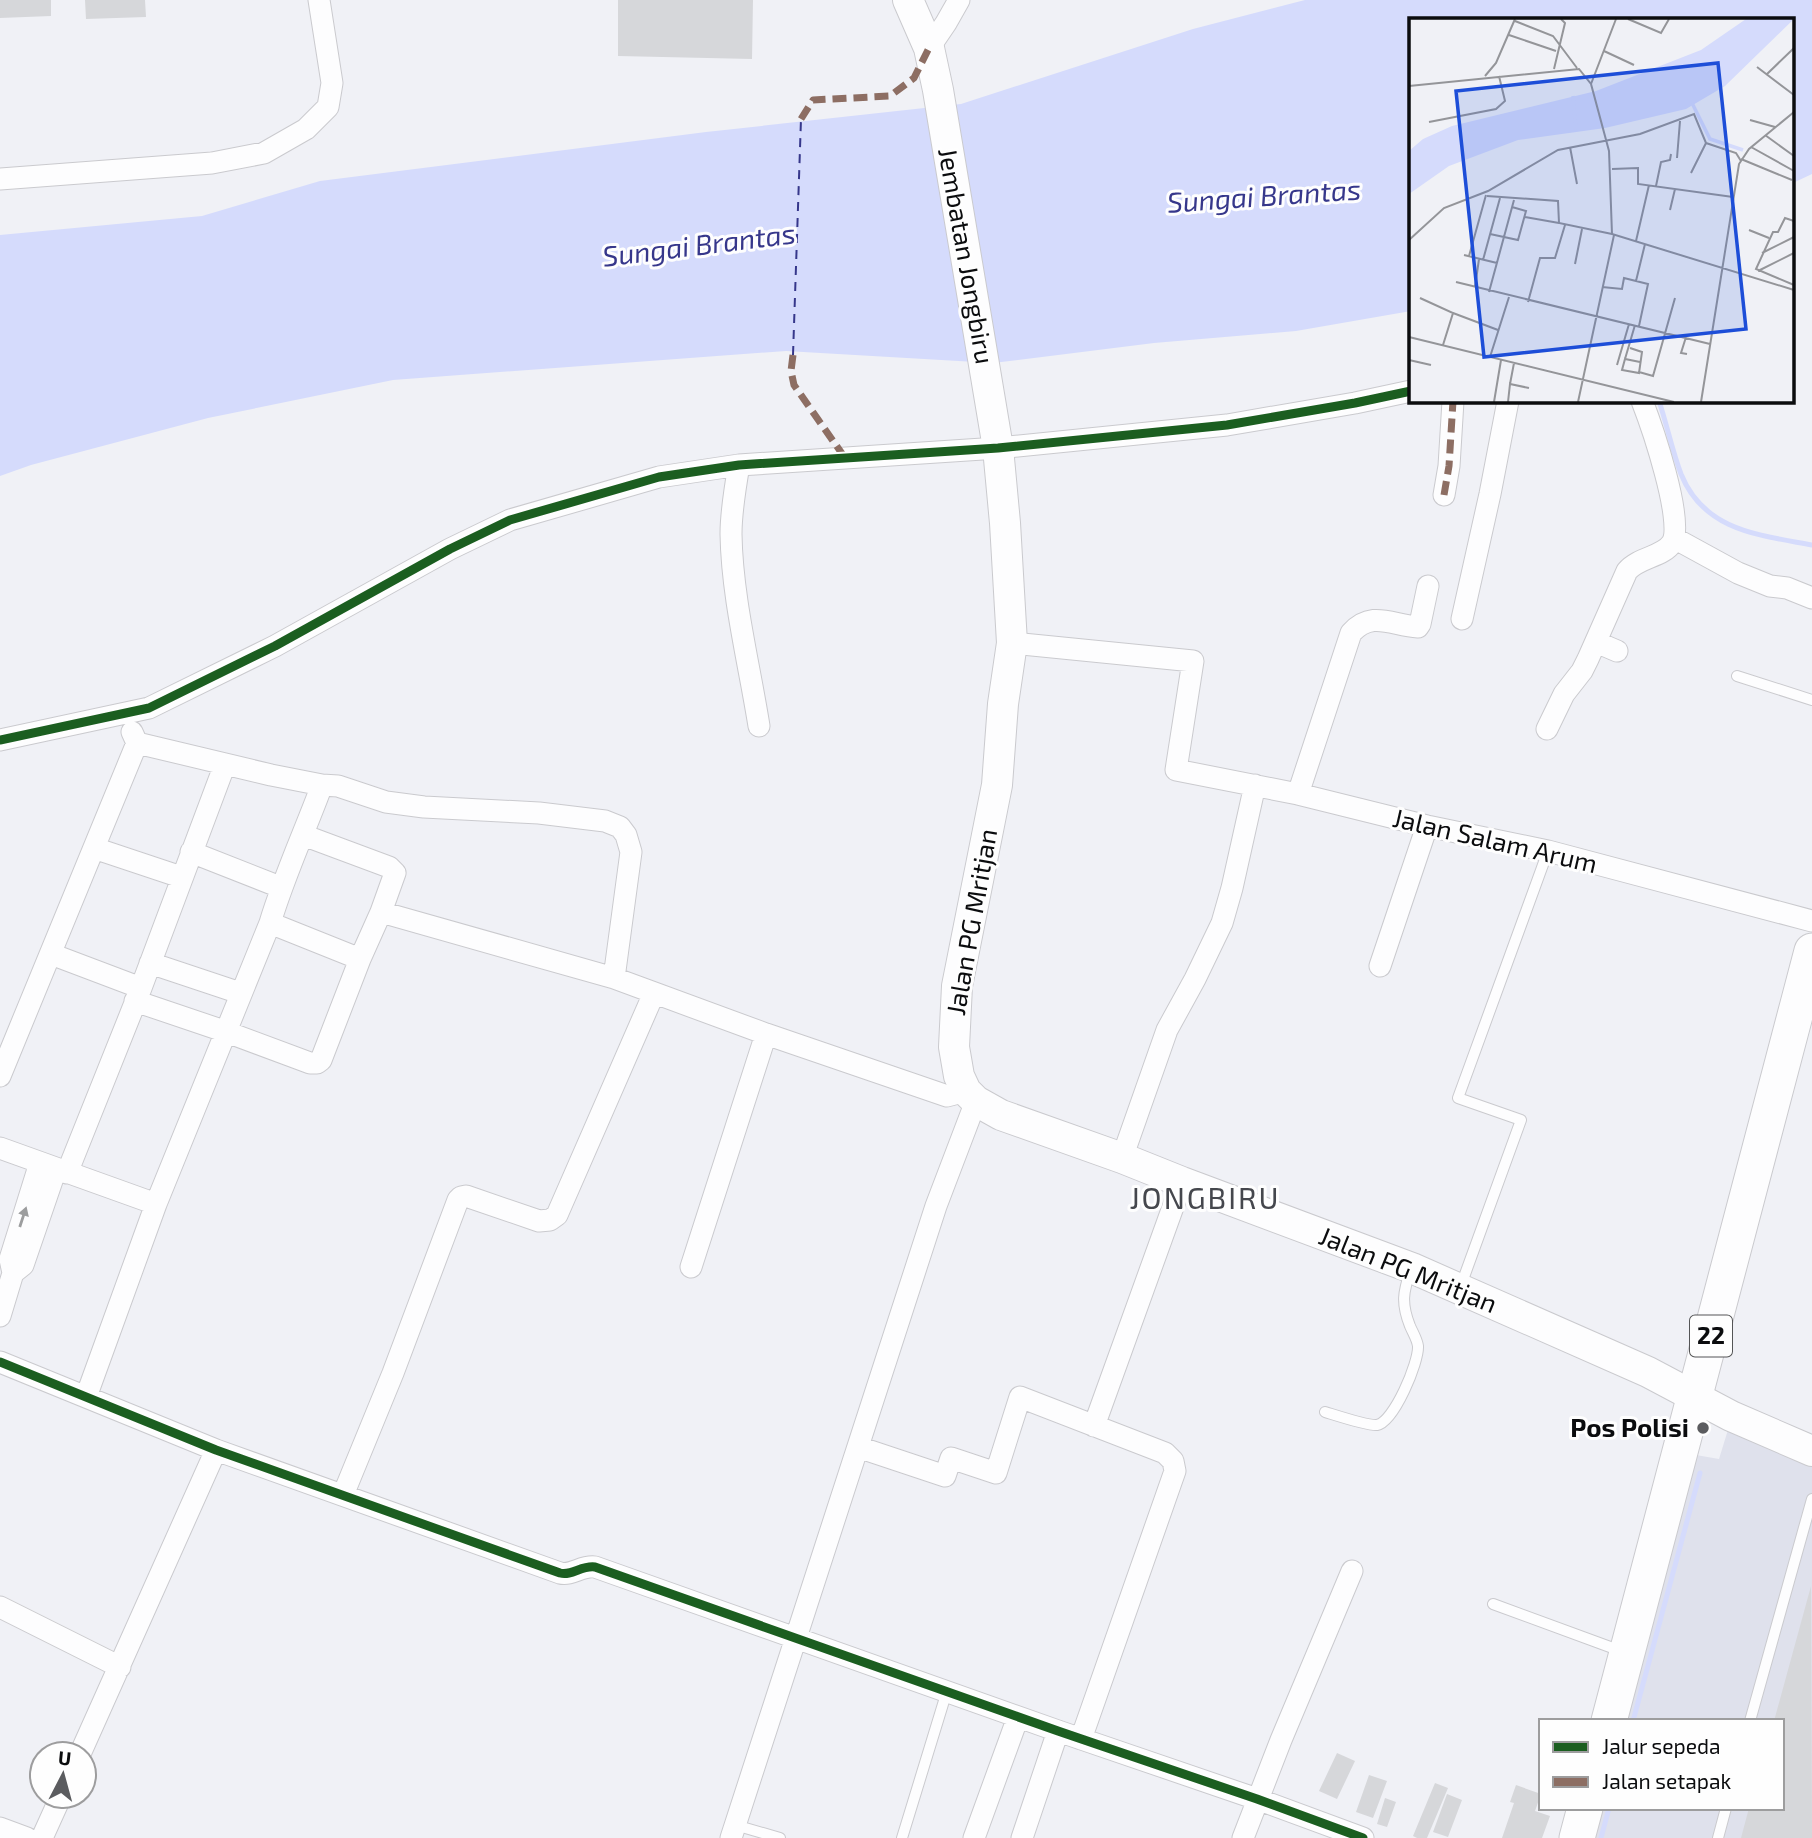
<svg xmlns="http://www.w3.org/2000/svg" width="1812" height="1838" font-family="'Exo 2',sans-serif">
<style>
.built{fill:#dfe1ec}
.water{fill:#d5dbfc}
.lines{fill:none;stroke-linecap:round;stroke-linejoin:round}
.stream{stroke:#d5dbfc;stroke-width:5}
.ferry{stroke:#36378b;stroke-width:2;stroke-dasharray:9 7;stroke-linecap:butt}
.building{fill:#d6d7da}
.service-casing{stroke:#cacace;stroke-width:12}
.minor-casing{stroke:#cacace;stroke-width:23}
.secondary-casing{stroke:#cacace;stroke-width:32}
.trunk-casing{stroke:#cacace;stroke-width:37}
.service{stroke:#fdfdfe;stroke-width:10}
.minor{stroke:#fdfdfe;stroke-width:21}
.secondary{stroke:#fdfdfe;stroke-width:30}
.trunk{stroke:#fdfdfe;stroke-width:35}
.quiet{stroke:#8d6e63;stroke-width:7;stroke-dasharray:14 7;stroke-linecap:butt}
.cycleway-casing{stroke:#fefefe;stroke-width:13}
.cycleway{stroke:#1b5e20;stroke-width:9}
.oneway{fill:#9c9d9e}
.poi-dot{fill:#5b5c5f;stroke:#fefefe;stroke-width:2.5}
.labels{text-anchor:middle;stroke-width:6;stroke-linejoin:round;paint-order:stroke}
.shield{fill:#fefefe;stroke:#545556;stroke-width:2}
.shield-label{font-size:24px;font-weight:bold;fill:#0b0c0e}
.street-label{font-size:26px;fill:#0b0c0e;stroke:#fefefe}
.poi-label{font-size:26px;font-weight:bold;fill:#0b0c0e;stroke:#fefefe;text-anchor:end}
.water-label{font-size:28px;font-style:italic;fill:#36378b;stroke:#fefefe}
.quarter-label{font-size:30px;letter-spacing:2px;fill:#45474d;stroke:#fefefe}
.inset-river{fill:none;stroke:#d5dbfc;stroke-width:3.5}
.inset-road{fill:none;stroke:#949599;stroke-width:2}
.view{fill:#1d4ed8;fill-opacity:0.15;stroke:#1d4ed8;stroke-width:3.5}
.inset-edge{fill:none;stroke:#0b0c0e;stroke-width:3.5}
</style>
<rect width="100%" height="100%" fill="#f0f1f6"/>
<path class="built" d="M1731 1420 1812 1457V1838H1593L1601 1808H1782V1721H1625L1696 1455 1719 1459Z"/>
<path class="water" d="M1305 0H1812V174L1793 183V19H1411V311L1296 331 1154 343 993 363 786 351 393 380 208 418 31 465 0 476V235L202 216 320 181 706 132 961 104 1193 29Z"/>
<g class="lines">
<path class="stream" d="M1659 401C1667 425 1672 450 1681 474 1704 531 1759 535 1812 545
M1633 1721 1700 1473
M1601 1838 1609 1808"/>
<path class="ferry" d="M793 355 801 119"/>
</g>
<path class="building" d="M0 0H51V16L0 18Z
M85 0H145L146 17 86 19Z
M618 0H753L752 59 618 56Z
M1811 1586 1812 1838H1741L1749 1808H1782V1721H1774Z
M1337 1753 1355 1761 1337 1799 1319 1791Z
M1369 1775 1387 1781 1373 1818 1356 1812Z
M1435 1783 1448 1788 1427 1838H1417L1413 1836Z
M1516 1785 1541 1794 1535 1811 1550 1816 1542 1838H1502L1514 1803 1510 1802Z
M1447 1794 1462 1800 1448 1837 1433 1832Z
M1385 1798 1396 1802 1387 1827 1377 1824Z"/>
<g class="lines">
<g class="service-casing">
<path id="service" d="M1737 676 1812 700
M1460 1288 1521 1120 1458 1098 1548 851
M1325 1412C1335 1415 1368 1426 1377 1425 1394 1422 1419 1362 1418 1346 1417 1339 1413 1333 1410 1326 1401 1303 1403 1292 1411 1269
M1493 1604 1621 1651
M1750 1721 1812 1499
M735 1825 780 1838
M902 1838 947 1691
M1718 1838 1726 1808"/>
</g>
<g class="minor-casing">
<path id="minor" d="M929 48 946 23 959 0
M0 179 212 163 264 153 306 129 328 107 332 83 319 0
M739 465C735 488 731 511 731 534 732 597 749 663 759 726
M1444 495 1449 466 1453 401
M1674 538 1738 573 1770 586 1787 588 1812 598
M1462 619 1490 494 1508 401
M1596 642 1617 651
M1012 643 1193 661 1176 770 1298 794 1427 826 1548 851 1812 921
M1547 729 1564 694 1582 671 1588 659 1627 571C1639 557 1663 557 1672 543 1685 522 1651 424 1642 401
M0 740 149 708 275 646 450 549 510 520 659 477 739 465 998 448 1227 425 1355 403 1411 391
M137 743 271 775 322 785 338 786 386 802 424 807 539 813 605 821 620 827 626 835 631 852 614 978 766 1034 947 1096 966 1091
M1298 794 1351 633C1372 610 1391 625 1418 627L1420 624 1428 586
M94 848 181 877
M191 852 280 887
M381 912 614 978
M270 923 360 959
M51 954 141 988
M150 963 240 993
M1380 966 1427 826
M135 1001 224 1031 310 1063H317L321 1060 360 959 381 912 395 873 389 867 303 835
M0 1076 137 743 132 732
M0 1148 156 1204
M1122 1158 1167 1030 1195 979 1222 923 1232 888 1255 785
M67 1173 141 988 225 764
M691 1267 766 1034
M13 1273 23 1265 56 1169
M0 1316 13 1273 10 1259 40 1163
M0 1362 216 1450 560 1573C572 1576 582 1565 595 1567L1058 1731 1257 1799 1363 1838
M86 1397 156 1204 270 923C284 876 305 831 322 785
M1094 1426 1182 1182
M858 1447 945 1476 951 1458 996 1473 1020 1397 1165 1453 1173 1461 1175 1471 1081 1739
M343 1495 393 1373 458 1200 461 1197 466 1196 539 1221 550 1220 557 1215 654 993
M0 1607 120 1667
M80 1754 216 1450
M0 1828 27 1838
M42 1838 61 1796
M731 1838 936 1206 976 1101
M974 1838 1018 1717
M1022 1838 1058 1731
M1243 1838 1281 1740 1352 1571"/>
</g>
<g class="secondary-casing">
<path id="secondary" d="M908 0 929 48 938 90 998 448 1005 523 1012 643 1003 704 997 785 957 986 954 1047 959 1076 966 1091 976 1101 1001 1115 1122 1158 1182 1182 1412 1268 1648 1372 1731 1416 1812 1451"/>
</g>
<g class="trunk-casing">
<path id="trunk" d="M1609 1721 1812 951
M1577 1838 1585 1808"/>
</g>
<use href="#service" class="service"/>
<use href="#minor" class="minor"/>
<use href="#secondary" class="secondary"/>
<use href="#trunk" class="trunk"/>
<path class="quiet" d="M801 119 813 100 890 96 914 78 929 48
M793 355 791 371 794 385 845 458
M1444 495 1449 466 1453 401"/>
<g class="cycleway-casing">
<path id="cycleway" d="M0 740 149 708 275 646 450 549 510 520 659 477 739 465 998 448 1227 425 1355 403 1411 391
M0 1362 216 1450 560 1573C572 1576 582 1565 595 1567L1058 1731 1257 1799 1363 1838"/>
</g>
<use href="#cycleway" class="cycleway"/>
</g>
<defs><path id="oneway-solid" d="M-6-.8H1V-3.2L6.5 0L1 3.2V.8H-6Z" transform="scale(1.75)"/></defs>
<use class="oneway" href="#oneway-solid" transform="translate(23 1217) rotate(-72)"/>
<circle class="poi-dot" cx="1703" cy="1428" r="7"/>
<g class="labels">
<rect class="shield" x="1690" y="1315.5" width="42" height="41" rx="5"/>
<g class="shield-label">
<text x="1711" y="1344">22</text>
</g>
<g class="street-label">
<text transform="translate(966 256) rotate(80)" y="9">Jembatan Jongbiru</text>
<text transform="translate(1495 841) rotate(13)" y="9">Jalan Salam Arum</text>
<text transform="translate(972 922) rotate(-80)" y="9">Jalan PG Mritjan</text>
<text transform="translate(1408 1270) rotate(22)" y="9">Jalan PG Mritjan</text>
</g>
<g class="poi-label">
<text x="1689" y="1437">Pos Polisi</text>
</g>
<g class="water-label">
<text transform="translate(1264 196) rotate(-4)" y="10">Sungai Brantas</text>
<text transform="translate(699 245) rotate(-7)" y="10">Sungai Brantas</text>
</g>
<g class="quarter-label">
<text x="1205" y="1209">JONGBIRU</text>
</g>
</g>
<g transform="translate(1409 18)">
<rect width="385" height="385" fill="#f0f1f6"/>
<path d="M337 1H385L316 68 277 91 196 110 109 122 40 148 0 176V133L14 121 43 108 187 73 292 32Z" fill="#d5dbfc"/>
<path class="inset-river" d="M164 78 167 112M283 85 301 121 334 132"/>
<path class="inset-road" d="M219 1 252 15 260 1M106 3 144 18 168 50M100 17 147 33M195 33 225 47M348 49 385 77M145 51 156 5 152 1M357 57 385 30M76 58 87 45 106 1M182 66 207 1M0 68 170 51 182 66 200 133 203 216 385 272M341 102 366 109M20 104 87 91 96 83 90 58M356 117 385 138M297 125 327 135 332 143M161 129 168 166M342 129 385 153M268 140 271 103M332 141 383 162M203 151 229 150V166L324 179M282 155 297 125M247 168 252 144 261 142 262 136M78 178 149 183 150 205 203 216M261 192 266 171M116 199 150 205M385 203 376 200 369 214H364L347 251 385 267M340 212 360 220M81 216 109 222 117 193 103 189M0 222 35 190 79 173 149 132 231 116 285 96 297 125M227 223 240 167M353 235 385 219M55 237 88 245M60 238 77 177M74 242 91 180M166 246 173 211M349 253 385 235M227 263 236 226M47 264 301 326M66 269 70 241M193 269 213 271 215 260 239 266 230 308M80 274 105 182M11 280 44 295 34 327M119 284 131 240H146L156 207M44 295 89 312M0 319 265 384M277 319 272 335 278 336M221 330 233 334 230 355 213 352 216 341 231 344M81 339 100 279M216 341 226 307M0 342 22 347M208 347 220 306M230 354 244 358 266 280M101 366 105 345M85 384 92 342M99 384 101 366 120 370M169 384 205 217M292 384 330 146 340 131 385 94"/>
<path class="view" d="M309 45 337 311 75 339 47 73Z"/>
<rect width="385" height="385" class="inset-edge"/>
</g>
<rect x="1539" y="1719" width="245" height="91" fill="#fefefe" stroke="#9d9d9e" stroke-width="2"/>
<rect x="1553" y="1742" width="35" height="10" fill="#1b5e20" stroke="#9d9d9e" stroke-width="2"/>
<text x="1602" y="1754" font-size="21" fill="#0b0c0e">Jalur sepeda</text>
<rect x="1553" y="1777" width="35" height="10" fill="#8d6e63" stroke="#9d9d9e" stroke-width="2"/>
<text x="1602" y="1789" font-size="21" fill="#0b0c0e">Jalan setapak</text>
<g transform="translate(63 1775) rotate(6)"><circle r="33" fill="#fefefe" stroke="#9d9d9e" stroke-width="2"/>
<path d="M0-5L12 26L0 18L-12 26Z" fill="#5b5c5f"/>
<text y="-10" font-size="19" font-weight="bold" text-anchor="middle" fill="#0b0c0e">U</text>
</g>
</svg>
